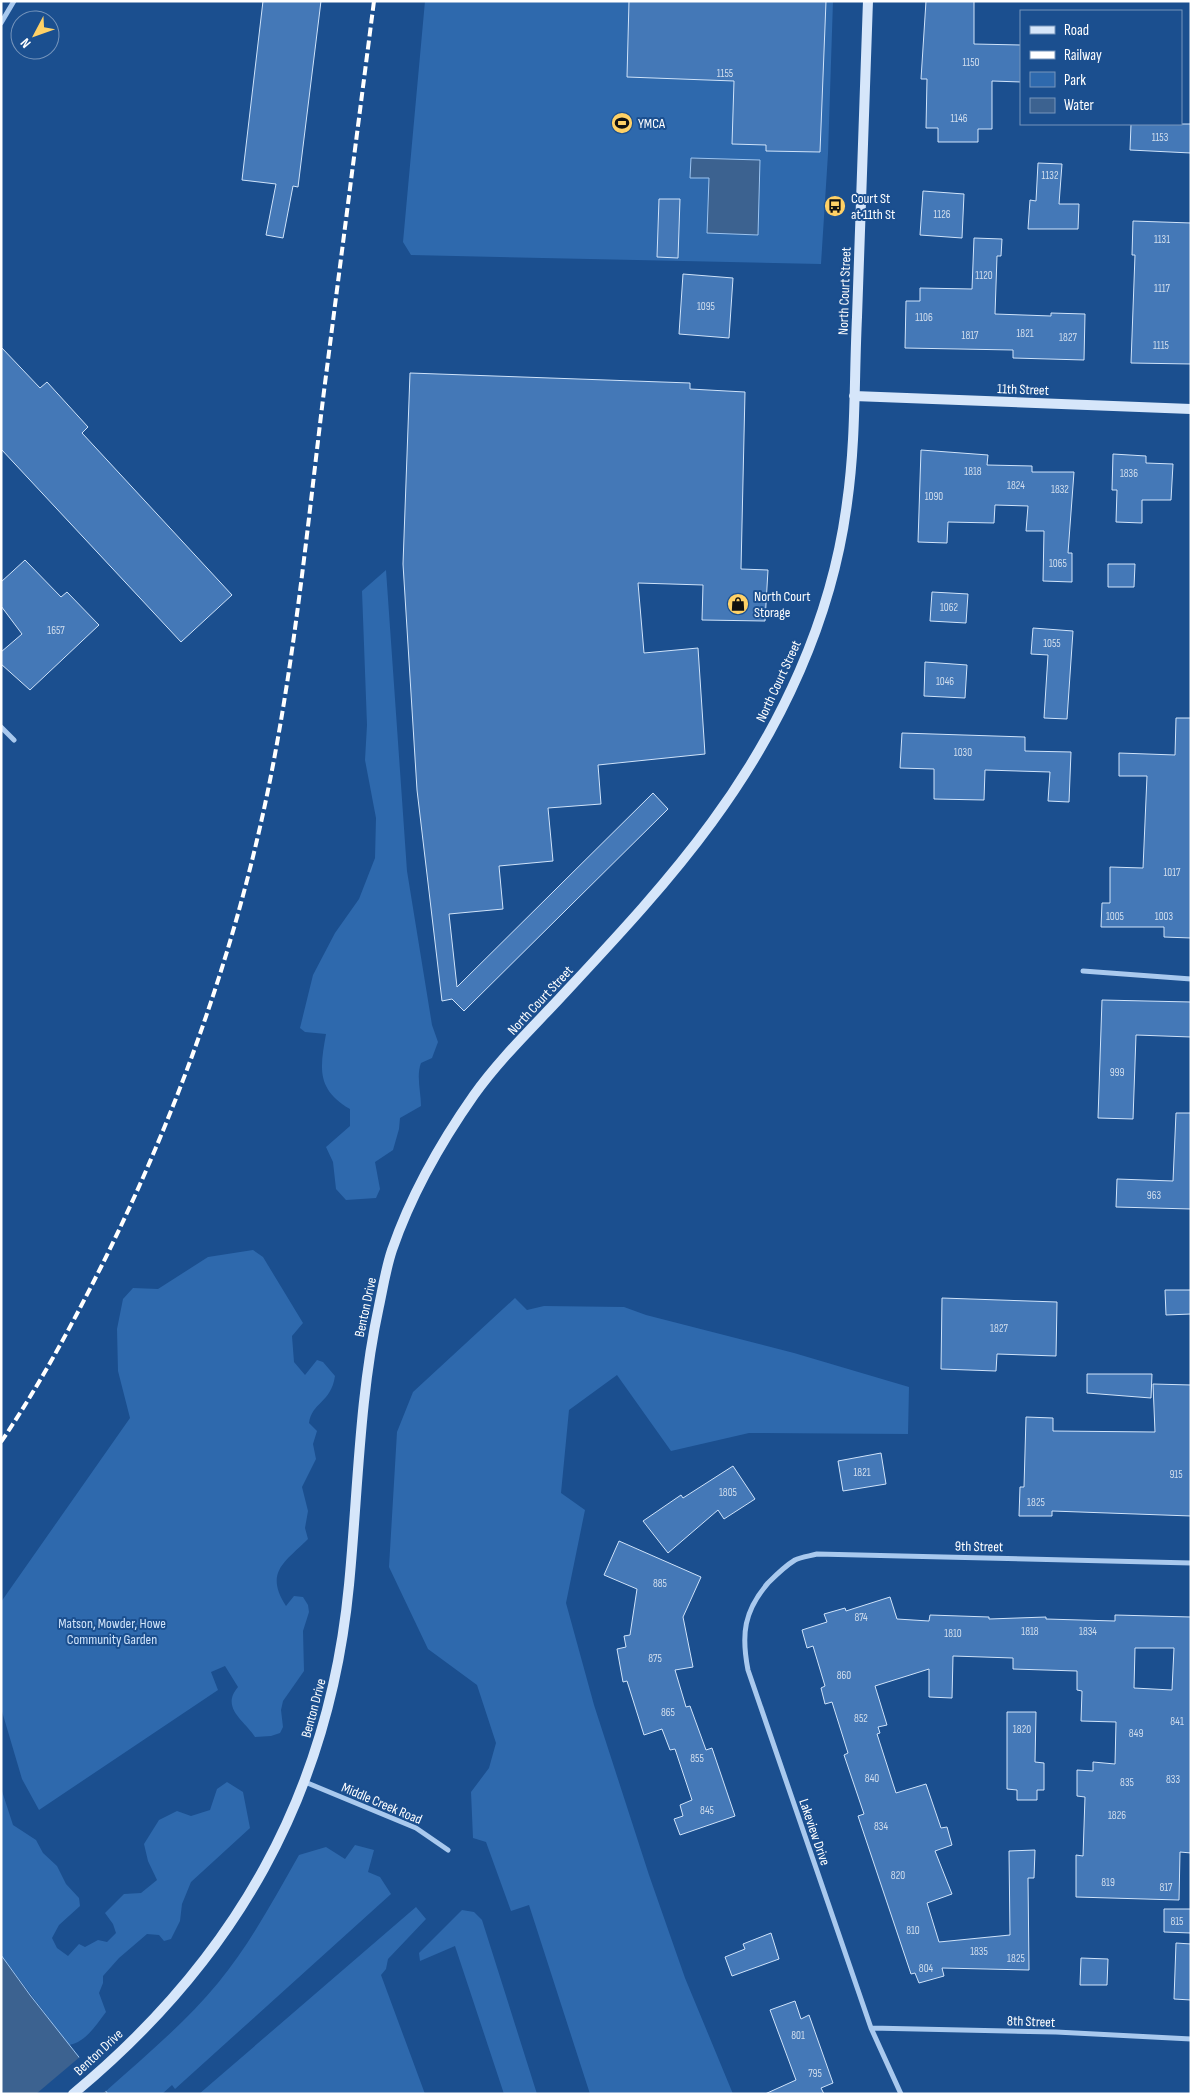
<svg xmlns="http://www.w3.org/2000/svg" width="1192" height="2095" font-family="'Sofia Sans Condensed',sans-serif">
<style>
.green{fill:#2e69ad}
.water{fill:#3c6290;stroke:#9cc4f0}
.pier{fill:#1b4f8f}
.building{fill:#4478b7;stroke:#cfe3fa;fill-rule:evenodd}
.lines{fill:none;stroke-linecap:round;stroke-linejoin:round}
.street{stroke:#a9c9ee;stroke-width:5}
.secondary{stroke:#d6e6fa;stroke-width:10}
.rail{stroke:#fff;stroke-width:4;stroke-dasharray:9 4;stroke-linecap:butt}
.labels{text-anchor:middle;stroke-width:4;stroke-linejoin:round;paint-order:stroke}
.number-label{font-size:11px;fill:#d0dded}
.poi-label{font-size:14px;fill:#fff;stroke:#1b4f8f;text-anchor:start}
.street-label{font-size:14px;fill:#fff;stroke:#1b4f8f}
.park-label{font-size:14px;fill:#cfe3fa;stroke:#1b4f8f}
</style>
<rect width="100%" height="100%" fill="#1b4f8f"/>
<path class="green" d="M425 1H833L828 154 821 264 411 255 403 242Z
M386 570 407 871 432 1025 438 1042 432 1058 421 1063C416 1076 421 1092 421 1106L400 1118 399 1129 393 1150 375 1162 380 1189 376 1198 346 1200 336 1189 333 1162 326 1147 350 1126V1109C316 1089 320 1068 326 1034L305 1032 300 1028 313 975 335 933 359 899 375 858 376 818 365 760 367 725 362 591Z
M253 1250 263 1257 303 1323 292 1336 294 1362 305 1375 317 1360 323 1362 335 1376C331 1403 312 1402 309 1423L317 1431 313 1444 316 1459 302 1487 308 1511 305 1528 308 1539C285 1562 264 1572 286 1606L294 1596 303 1597 308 1605 309 1612 303 1631 304 1671 283 1701 281 1710 283 1727 280 1733 271 1736 255 1737C245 1721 220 1708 238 1687L225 1666 211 1672 218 1690 39 1810 22 1779 1 1708V1602L130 1418 118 1371 117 1329 123 1299 133 1288 158 1289 208 1257Z
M515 1298 527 1310 544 1306 624 1307 646 1315 794 1353 909 1387 908 1434 749 1433 671 1451 617 1375 569 1410 561 1493 585 1510 566 1603 594 1705 649 1875 685 1978 733 2094H590L529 1905 511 1911 486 1842 473 1838 471 1792 489 1768 496 1743 477 1685 428 1649 389 1567 397 1432 413 1392Z
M227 1782 243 1792 250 1828 191 1882 182 1904 180 1921 171 1939 164 1941 159 1935 147 1934 119 1958 103 1976V1983L99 1993 106 2012C96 2025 86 2042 69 2045L1 1955V1788L13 1825 36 1840 43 1853 57 1866 66 1884 79 1898 80 1906 59 1925 52 1938 57 1948 68 1956 79 1944 85 1947 98 1940 107 1942 116 1933 113 1924 105 1913 124 1894 141 1893 157 1880 148 1861 144 1844 159 1820 177 1811 191 1816 210 1810 217 1789Z
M355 1845 374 1850 368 1872 380 1877 391 1894 175 2089 172 2085 162 2094H108L106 2091C144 2057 185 2023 218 1983 250 1944 274 1899 299 1855L326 1847 345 1859Z
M416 1907 426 1919 388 1959 386 1969 381 1975 425 2094H199Z
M462 1910 474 1912 482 1920 537 2094H504L455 1946 420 1961 419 1953Z"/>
<path class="water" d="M691 158 760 160 758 235 707 233 709 178H690Z
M1 1955 30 1995 108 2094H1Z"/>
<path class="pier" d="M81 2056 108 2089 102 2094H36Z"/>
<path class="building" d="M263 1H321L298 187 293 186 283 238 266 235 276 184 242 180Z
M629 1H826L820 152 766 151V145L732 144 734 81 627 77Z
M926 1H974V44L1021 45V82L992 81V129H978V142H938V128H926L927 79H921Z
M1131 124H1191V153L1130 150Z
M1038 163 1062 164 1059 204H1079L1078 229H1028L1030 200 1036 201Z
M923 191 964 194 962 238 920 235Z
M659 199H680L678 258 657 257Z
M1133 221 1191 223V364L1131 363 1135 255H1132Z
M974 238 1002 239 1001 256H997L995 314 1051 316V313L1085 314 1084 360 1013 358V350L905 348 906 301H920V288L972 289Z
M683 274 733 278 729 338 679 334Z
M1 347 40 388 47 382 88 427 82 433 232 595 181 642 1 449Z
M410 373 690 383V389L745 392 741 569 768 570 765 621 702 620 703 585 638 583 644 653 698 648 705 754 598 765 601 804 548 808 553 861 499 866 503 909 449 914 457 987 653 793 668 809 464 1011 452 999 442 1001 417 790 403 564Z
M921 450 988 455 987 465 1032 466V472H1074L1068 553H1072V582L1043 581 1044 531H1026L1028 506 995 505 994 523 948 522 947 543 918 542Z
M1113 454 1146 456V463L1173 464 1171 500H1142V523L1116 522 1117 490H1112Z
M25 560 61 597 67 592 99 625 30 690 1 664V652L22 634 1 606V582Z
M1108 564H1135L1134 587H1108Z
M932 592 968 594 966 623 930 621Z
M1033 628 1073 631 1067 719 1044 718 1048 655 1031 654Z
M925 662 967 665 965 698 924 696Z
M1176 718H1191V938L1164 937V927H1101L1102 903H1110V867L1143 868 1147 776H1119V753L1175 755Z
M902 733 1025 737V751L1071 752 1069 802 1048 801 1050 772 985 770 984 800 934 799V769L900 768Z
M1102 1000 1191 1002V1037L1136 1035 1133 1119 1098 1118Z
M1176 1113H1191V1209L1116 1207 1117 1179 1173 1181Z
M1165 1290H1191V1314L1166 1315Z
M942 1298 1057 1302 1056 1356 997 1354 996 1371 941 1369Z
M1087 1374H1152L1151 1398 1087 1393Z
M1153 1384 1191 1385V1516L1052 1511V1516H1019L1020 1487H1024L1026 1417 1053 1418V1431L1155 1432Z
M881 1453 886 1484 843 1491 838 1461Z
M733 1466 755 1499 724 1519 718 1510 668 1553 643 1521 681 1495 683 1498Z
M619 1541 701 1577 683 1617 693 1667 675 1670 686 1707 690 1706 706 1750 712 1748 735 1816 680 1835 674 1819 683 1816 680 1805 692 1800 675 1749 670 1750 662 1729 644 1735 627 1681 623 1682 617 1649 626 1647 624 1636 630 1635 637 1589 604 1575Z
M890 1597 897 1619 929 1621 930 1615 989 1617V1619L1046 1617V1619L1115 1621V1615L1191 1617V1853L1180 1852 1179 1900 1076 1897V1855L1083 1856 1085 1797 1077 1796V1770L1093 1771V1762L1115 1764 1116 1722 1081 1721 1082 1691 1077 1690V1671L1013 1669V1658L953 1656 952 1698 929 1697V1669L875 1686 887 1725 878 1727 880 1733 877 1734 896 1793 926 1784 941 1828 947 1827 952 1845 935 1851 952 1894 927 1903 939 1942 1010 1935 1009 1851 1035 1850 1034 1878H1028L1029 1970 942 1968 944 1976 919 1983 915 1973 911 1974 858 1816 864 1814 844 1755 848 1753 832 1702 825 1704 821 1688 825 1686 813 1646 807 1648 802 1630 827 1622 824 1614 845 1608 846 1611ZM1135 1648H1174L1172 1690 1134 1688Z
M1007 1712H1036L1035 1762 1044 1763V1790H1037V1800H1017V1790L1007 1789Z
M1164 1909H1191V1933L1164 1932Z
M771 1933 779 1959 732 1976 725 1957 745 1949 743 1944Z
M1176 1943 1191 1944V2000L1174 1999Z
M1081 1958 1108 1959 1107 1985H1080Z
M795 2001 801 2019 809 2015 833 2083 821 2088 824 2094H765L796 2080 770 2010Z"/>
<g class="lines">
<path class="street" d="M1 23 14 1
M1 727 14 740
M1083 971 1191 979
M305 1782 416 1828 448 1850
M871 2028 1056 2032 1191 2039
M901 2094 871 2028 748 1670C741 1634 744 1611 768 1583 776 1575 785 1566 795 1560 801 1557 810 1556 817 1554L1191 1563"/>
<path class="secondary" d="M854 396 1191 409
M73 2094C235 1960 329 1795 349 1585 358 1492 359 1398 379 1306 383 1287 386 1268 392 1250 411 1195 441 1142 474 1095 499 1060 530 1030 559 999 612 942 666 885 712 822 781 728 832 619 847 503 856 441 854 379 857 317 861 211 864 106 868 1"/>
<path class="rail" d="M1 1442C39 1386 72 1325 102 1265 176 1116 233 958 267 795 294 665 307 531 323 399 340 266 357 134 374 1"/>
</g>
<defs>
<g id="stadium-disc" transform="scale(1.125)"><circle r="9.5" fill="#ffd166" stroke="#1b4f8f"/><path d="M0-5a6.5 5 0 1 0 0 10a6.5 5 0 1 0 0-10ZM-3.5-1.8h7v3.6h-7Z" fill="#111"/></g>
<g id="bus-disc" transform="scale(1.125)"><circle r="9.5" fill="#ffd166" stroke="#1b4f8f"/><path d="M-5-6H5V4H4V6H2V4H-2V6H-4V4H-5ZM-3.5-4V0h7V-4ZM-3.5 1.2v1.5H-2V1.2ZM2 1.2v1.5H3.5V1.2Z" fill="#111"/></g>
<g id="shop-disc" transform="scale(1.125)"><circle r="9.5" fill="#ffd166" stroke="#1b4f8f"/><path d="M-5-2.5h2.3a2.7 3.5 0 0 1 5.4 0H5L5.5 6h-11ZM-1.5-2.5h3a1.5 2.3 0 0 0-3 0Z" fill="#111"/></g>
</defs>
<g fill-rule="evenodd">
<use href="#stadium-disc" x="622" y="123"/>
<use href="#bus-disc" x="835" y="206"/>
<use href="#shop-disc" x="738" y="604"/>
</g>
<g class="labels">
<g class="number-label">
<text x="971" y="66">1150</text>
<text x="725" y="77">1155</text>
<text x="959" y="122">1146</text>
<text x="1160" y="141">1153</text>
<text x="1050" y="179">1132</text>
<text x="942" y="218">1126</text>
<text x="1162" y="243">1131</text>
<text x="984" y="279">1120</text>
<text x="1162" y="292">1117</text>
<text x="706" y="310">1095</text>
<text x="924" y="321">1106</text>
<text x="1025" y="337">1821</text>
<text x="970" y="339">1817</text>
<text x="1068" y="341">1827</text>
<text x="1161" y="349">1115</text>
<text x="973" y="475">1818</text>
<text x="1129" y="477">1836</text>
<text x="1016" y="489">1824</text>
<text x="1060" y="493">1832</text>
<text x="934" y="500">1090</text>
<text x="1058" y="567">1065</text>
<text x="949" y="611">1062</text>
<text x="56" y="634">1657</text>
<text x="1052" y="647">1055</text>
<text x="945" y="685">1046</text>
<text x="963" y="756">1030</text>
<text x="1172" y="876">1017</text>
<text x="1115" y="920">1005</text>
<text x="1164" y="920">1003</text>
<text x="1117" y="1076">999</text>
<text x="1154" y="1199">963</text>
<text x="999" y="1332">1827</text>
<text x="862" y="1476">1821</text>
<text x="1176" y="1478">915</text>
<text x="728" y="1496">1805</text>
<text x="1036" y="1506">1825</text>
<text x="660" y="1587">885</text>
<text x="861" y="1621">874</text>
<text x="1030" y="1635">1818</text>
<text x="1088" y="1635">1834</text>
<text x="953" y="1637">1810</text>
<text x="655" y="1662">875</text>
<text x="844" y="1679">860</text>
<text x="668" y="1716">865</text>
<text x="861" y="1722">852</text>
<text x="1177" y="1725">841</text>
<text x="1022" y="1733">1820</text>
<text x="1136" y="1737">849</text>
<text x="697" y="1762">855</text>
<text x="872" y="1782">840</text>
<text x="1173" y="1783">833</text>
<text x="1127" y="1786">835</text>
<text x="707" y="1814">845</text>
<text x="1117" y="1819">1826</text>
<text x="881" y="1830">834</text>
<text x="898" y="1879">820</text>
<text x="1108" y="1886">819</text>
<text x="1166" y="1891">817</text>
<text x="1177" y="1925">815</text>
<text x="913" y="1934">810</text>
<text x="979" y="1955">1835</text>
<text x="1016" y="1962">1825</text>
<text x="926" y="1972">804</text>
<text x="798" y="2039">801</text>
<text x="815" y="2077">795</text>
</g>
<g class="poi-label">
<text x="638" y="128">YMCA</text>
<text x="851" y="203">Court St<tspan x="851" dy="16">at 11th St</tspan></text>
<text x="754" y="601">North Court<tspan x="754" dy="16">Storage</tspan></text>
</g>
<g class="street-label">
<text transform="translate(844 291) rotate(-88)" y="5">North Court Street</text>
<text transform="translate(1023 389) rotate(2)" y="5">11th Street</text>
<text transform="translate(778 681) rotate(-65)" y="5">North Court Street</text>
<text transform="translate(540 1000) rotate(-47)" y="5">North Court Street</text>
<text transform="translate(365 1307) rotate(-78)" y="5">Benton Drive</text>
<text transform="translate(979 1546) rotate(1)" y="5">9th Street</text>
<text transform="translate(313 1708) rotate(-75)" y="5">Benton Drive</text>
<text transform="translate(382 1803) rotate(23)" y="5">Middle Creek Road</text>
<text transform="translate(815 1832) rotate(71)" y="5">Lakeview Drive</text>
<text transform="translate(1031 2021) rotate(2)" y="5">8th Street</text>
<text transform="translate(98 2052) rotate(-43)" y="5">Benton Drive</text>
</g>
<g class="park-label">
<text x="112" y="1628">Matson, Mowder, Howe<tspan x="112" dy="16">Community Garden</tspan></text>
</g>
</g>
<rect width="1192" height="2095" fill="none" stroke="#ffffff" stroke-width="5"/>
<rect x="1020" y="10" width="162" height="115" fill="#1b4f8f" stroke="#7695bc"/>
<rect x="1030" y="26" width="25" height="8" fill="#d6e6fa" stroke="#7695bc"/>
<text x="1064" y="35" font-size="15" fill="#ffffff">Road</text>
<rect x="1030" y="51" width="25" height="8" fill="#ffffff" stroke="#7695bc"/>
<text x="1064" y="60" font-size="15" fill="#ffffff">Railway</text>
<rect x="1030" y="72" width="25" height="15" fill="#2e69ad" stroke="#7695bc"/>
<text x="1064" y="85" font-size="15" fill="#ffffff">Park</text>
<rect x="1030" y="98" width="25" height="15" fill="#3c6290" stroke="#7695bc"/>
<text x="1064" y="110" font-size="15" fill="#ffffff">Water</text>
<g transform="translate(35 35) rotate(229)"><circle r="24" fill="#1b4f8f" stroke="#7695bc"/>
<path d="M0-4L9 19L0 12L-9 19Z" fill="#ffd166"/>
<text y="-8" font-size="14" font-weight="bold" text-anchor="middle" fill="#ffffff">N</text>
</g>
</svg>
